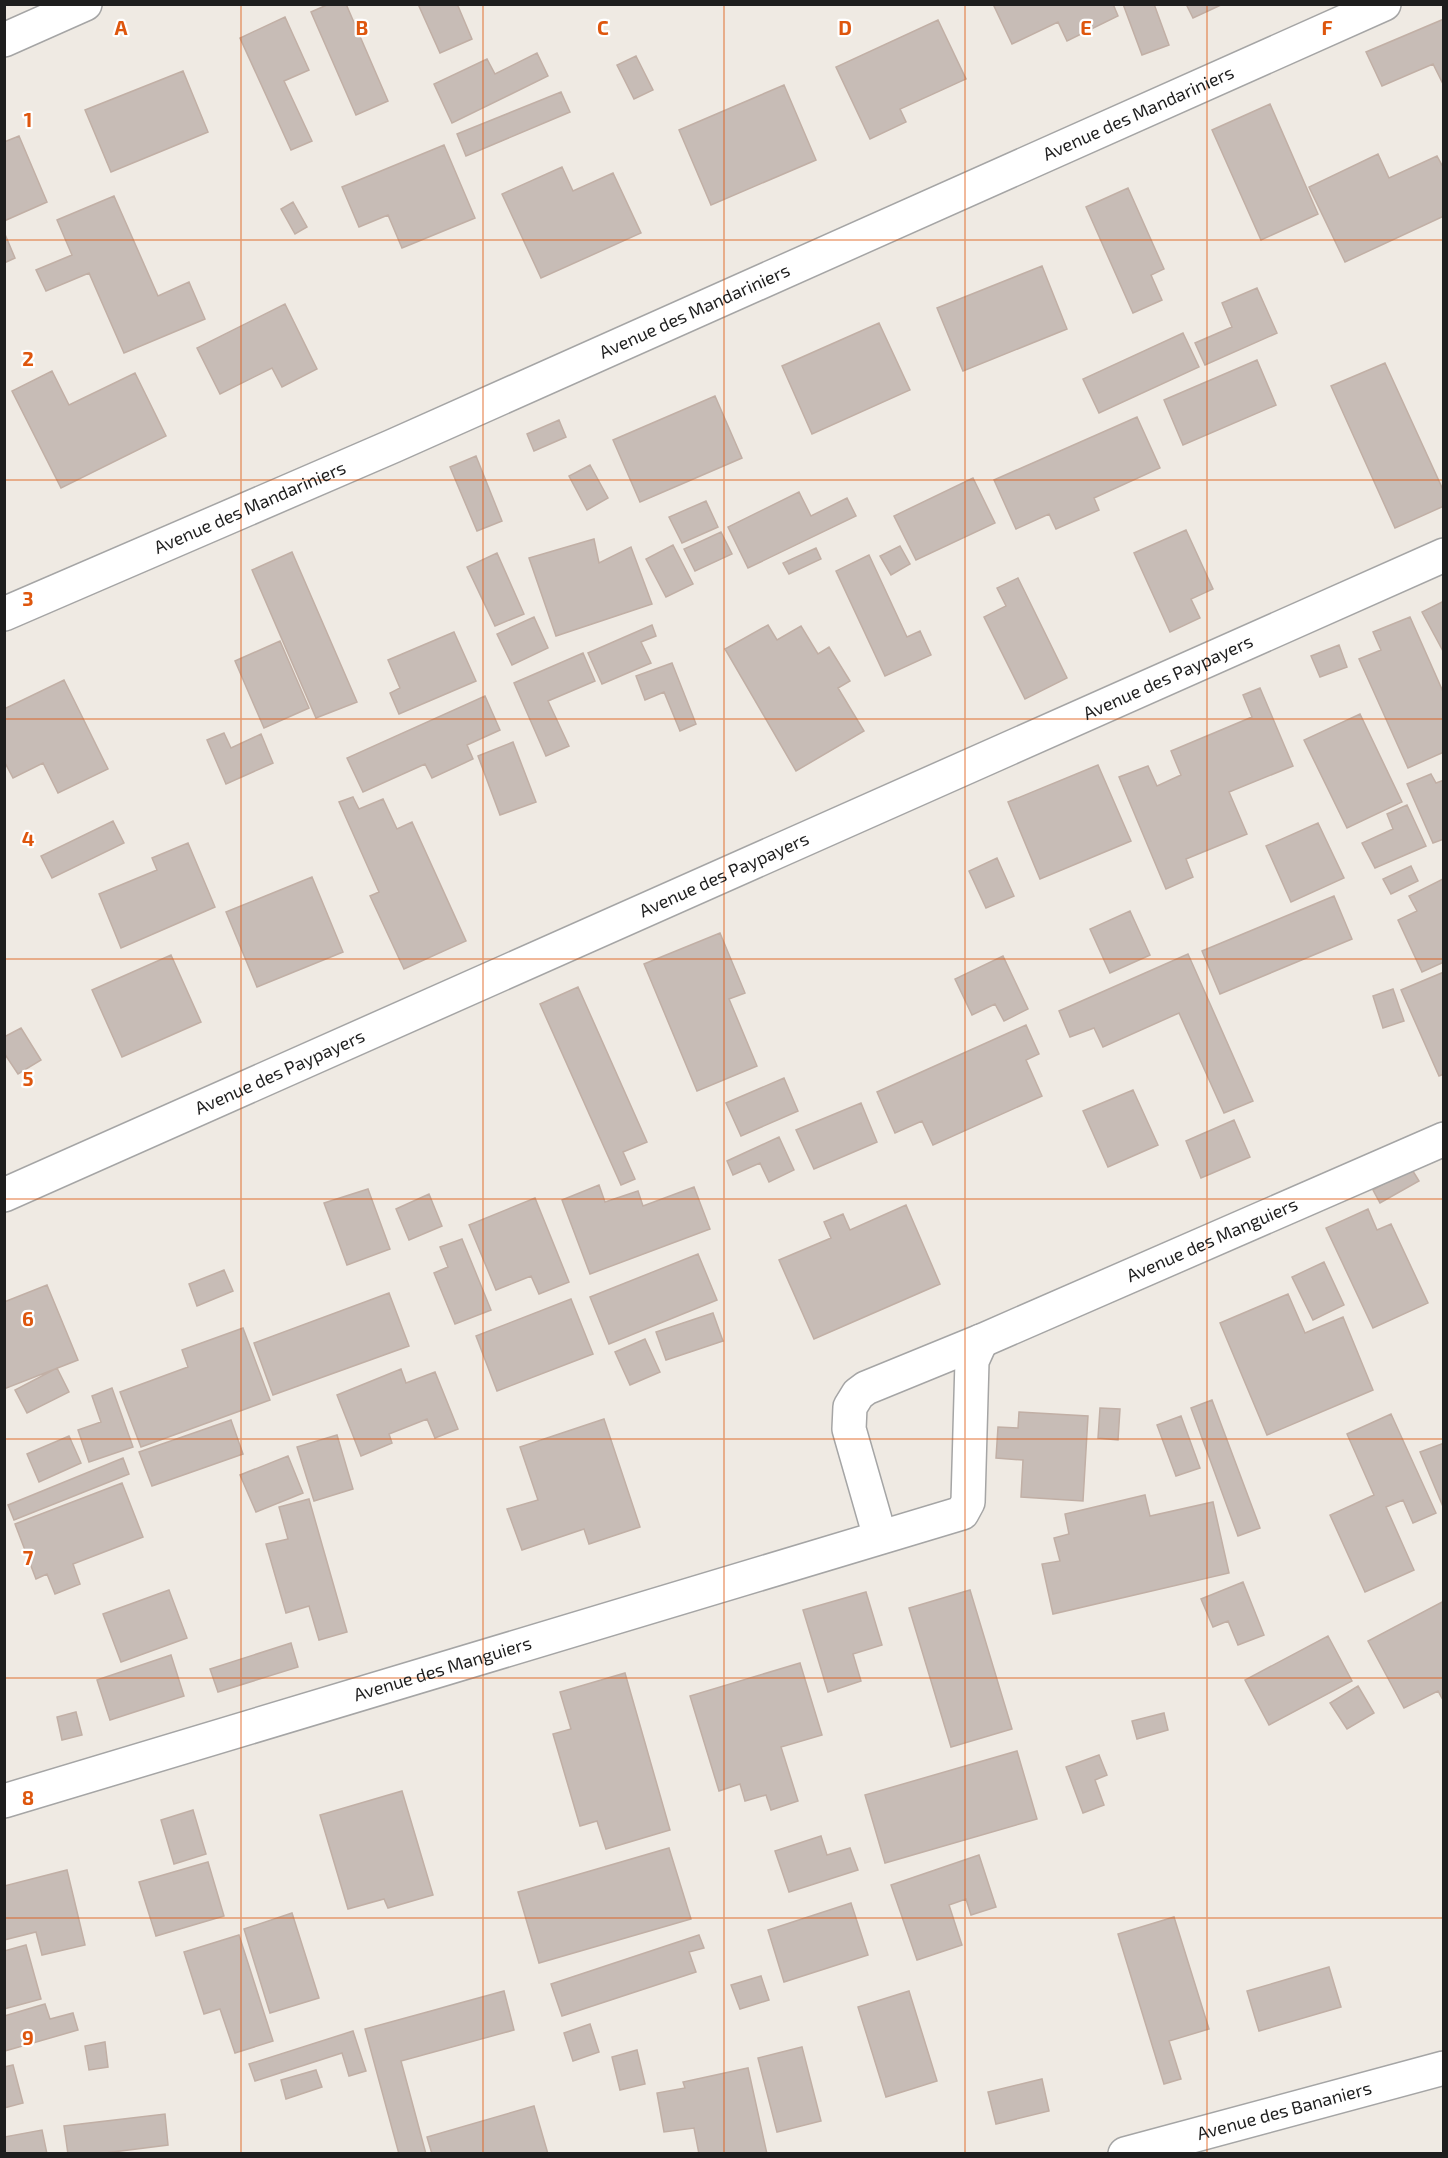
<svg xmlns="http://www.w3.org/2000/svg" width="1448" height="2158" font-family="'Exo 2',sans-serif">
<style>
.building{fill:#c7bcb6;stroke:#c1afa5;stroke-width:1.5}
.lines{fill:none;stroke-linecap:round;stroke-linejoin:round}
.minor-casing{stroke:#a5a5a5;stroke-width:36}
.minor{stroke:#fff;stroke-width:33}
.grid{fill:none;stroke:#de560d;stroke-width:1.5;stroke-opacity:0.55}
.labels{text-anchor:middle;stroke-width:4.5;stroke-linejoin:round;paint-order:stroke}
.street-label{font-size:18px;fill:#1e1e1e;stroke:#fff}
.grid-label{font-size:20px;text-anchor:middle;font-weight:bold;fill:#de560d;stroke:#fff;stroke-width:4.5;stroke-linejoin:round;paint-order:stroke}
</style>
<rect width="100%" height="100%" fill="#efeae3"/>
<path class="building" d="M329 4H346L388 101 356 115 311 12Z
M418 4H460L458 6 472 39 440 53Z
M993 4H1113L1118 16 1067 41 1058 22 1012 44Z
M1123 4H1154L1169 45 1142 55Z
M1186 4H1223L1193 18Z
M285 17 309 70 284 81 312 141 291 150 240 38Z
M1444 19V86L1433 64 1382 86 1366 52Z
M938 20 966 79 900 109 906 122 870 139 836 67Z
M537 53 548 76 452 123 434 84 487 59 495 74Z
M636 56 653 90 634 99 617 65Z
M183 71 208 132 111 172 85 110Z
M784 85 816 160 711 205 679 130Z
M561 92 570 112 466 156 457 134Z
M1270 104 1318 214 1261 240 1212 130Z
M19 136 47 202 4 221V142Z
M444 145 475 218 402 248 388 215 359 227 342 187Z
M1378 154 1389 178 1437 156 1444 169V216L1345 262 1309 187Z
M562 167 573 191 613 173 641 233 541 278 502 194Z
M1128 188 1164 269 1151 275 1162 300 1133 313 1086 207Z
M114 196 158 296 189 282 205 319 124 353 89 273 46 291 36 270 72 255 57 220Z
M293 202 307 227 295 234 281 209Z
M4 232 15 258 4 263Z
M1042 266 1067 329 963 371 937 308Z
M1257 288 1277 333 1205 365 1195 343 1232 327 1222 303Z
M285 304 317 369 282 387 272 368 220 394 197 348Z
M879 323 910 390 812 434 782 366Z
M1183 333 1199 367 1099 413 1083 379Z
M1257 360 1276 405 1183 445 1164 400Z
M1385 363 1444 492V506L1395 528 1331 386Z
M52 371 69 405 135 373 166 436 61 488 12 391Z
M715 396 742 458 640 502 613 440Z
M1137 417 1160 468 1094 498 1099 510 1056 529 1049 514 1016 529 994 480Z
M559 420 566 437 534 451 527 434Z
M476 456 502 521 477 531 450 467Z
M590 465 608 498 587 510 569 476Z
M973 478 995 523 916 560 894 516Z
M799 492 811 516 847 498 856 516 748 568 728 527Z
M706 501 718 527 682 543 669 517Z
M1186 530 1213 589 1191 599 1200 618 1170 632 1134 553Z
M721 532 732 554 695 571 684 549Z
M594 539 599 563 631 547 652 604 556 636 529 558Z
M673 545 693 584 666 597 646 559Z
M900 546 910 564 891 575 880 556Z
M816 548 821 559 789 574 783 563Z
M292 552 357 702 316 718 252 570Z
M497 553 524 614 495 626 467 567Z
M869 555 907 637 920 631 931 655 885 676 836 571Z
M1018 578 1067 678 1025 699 984 617 1006 606 997 588Z
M1444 601V653L1422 612Z
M534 617 548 648 512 665 497 634Z
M1410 617 1444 694V752L1408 768 1359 659 1381 650 1373 632Z
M652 625 656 636 641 642 651 663 602 684 588 653Z
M768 625 777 640 801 626 818 654 829 647 850 681 838 688 864 731 796 771 725 649Z
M454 632 476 681 399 714 390 693 400 688 388 660Z
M280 641 309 708 264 728 235 661Z
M1339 645 1347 667 1320 677 1311 656Z
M583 653 595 681 548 701 569 746 546 756 514 683Z
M672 663 696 724 680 731 664 692 645 700 636 676Z
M64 680 108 769 58 793 43 763 13 778 4 761V709Z
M1260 688 1293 766 1229 792 1247 834 1186 859 1193 877 1166 889 1119 777 1148 766 1157 786 1181 775 1171 751 1252 717 1243 695Z
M485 696 500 730 467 745 473 759 432 778 425 764 363 792 347 758Z
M1360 714 1402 802 1347 828 1304 740Z
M224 733 231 748 261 734 273 763 226 784 207 740Z
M513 742 536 802 500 815 478 756Z
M1098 765 1131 841 1040 879 1008 802Z
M1431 774 1436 783 1444 780V839L1433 843 1407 784Z
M353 797 359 809 383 799 397 829 412 822 466 941 404 969 370 896 379 892 339 802Z
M1407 805 1426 846 1375 868 1362 843 1393 829 1387 814Z
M113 821 124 843 52 878 41 856Z
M1318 823 1344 878 1291 902 1266 846Z
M188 843 215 907 121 948 99 894 157 870 152 858Z
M997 858 1014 896 986 908 969 871Z
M1411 866 1418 881 1391 894 1383 879Z
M312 877 343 952 257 987 226 912Z
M1443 879 1444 962 1422 972 1398 920 1417 911 1409 896Z
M1334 896 1352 939 1220 994 1202 951Z
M1130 911 1150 955 1110 973 1090 929Z
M720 933 745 993 729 999 757 1066 697 1091 644 964Z
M1188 954 1253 1101 1224 1113 1179 1013 1103 1047 1094 1028 1070 1037 1059 1011Z
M171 955 201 1022 122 1057 92 990Z
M1003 956 1028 1009 1004 1021 995 1004 972 1015 955 979Z
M1444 972V1074L1439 1076 1401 990Z
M578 987 647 1142 623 1152 635 1179 621 1185 540 1004Z
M1393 989 1404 1021 1383 1028 1373 996Z
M1026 1025 1039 1054 1026 1060 1042 1096 933 1145 922 1121 895 1133 877 1092Z
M21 1028 41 1060 18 1074 4 1053V1037Z
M784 1078 798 1111 741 1136 726 1103Z
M1133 1090 1158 1145 1108 1167 1083 1111Z
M861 1103 877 1142 814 1169 796 1130Z
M1234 1120 1250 1157 1201 1178 1186 1141Z
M779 1137 794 1170 769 1182 760 1163 733 1175 727 1161Z
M1411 1168 1419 1181 1380 1203 1373 1190Z
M599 1185 605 1202 638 1191 643 1206 694 1187 710 1229 590 1274 562 1200Z
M368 1189 390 1249 347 1265 324 1203Z
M429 1194 442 1226 409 1240 396 1209Z
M535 1198 569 1282 539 1294 531 1276 496 1290 469 1225Z
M906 1205 940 1284 814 1339 779 1260 831 1238 824 1222 843 1214 850 1230Z
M1368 1209 1377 1230 1391 1224 1428 1303 1373 1328 1326 1228Z
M462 1239 491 1310 455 1324 434 1273 448 1267 440 1247Z
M698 1254 717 1300 609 1344 590 1297Z
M1324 1262 1344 1305 1313 1320 1292 1277Z
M224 1270 233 1291 197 1306 189 1284Z
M47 1285 78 1360 4 1389V1302Z
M389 1293 409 1346 273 1395 254 1343Z
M1288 1294 1305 1333 1343 1317 1373 1390 1267 1435 1220 1323Z
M571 1299 593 1354 497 1391 476 1336Z
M713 1313 723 1341 666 1360 656 1332Z
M243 1328 270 1400 141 1447 120 1392 188 1367 182 1350Z
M645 1339 660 1372 630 1385 615 1352Z
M57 1368 69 1392 27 1413 15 1390Z
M401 1369 406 1383 435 1372 458 1429 435 1438 427 1419 389 1434 392 1443 361 1456 337 1395Z
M112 1388 133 1447 89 1462 78 1430 101 1422 92 1396Z
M1212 1400 1260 1528 1238 1536 1191 1408Z
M1100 1408 1120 1409 1118 1440 1098 1438Z
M1019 1412 1088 1416 1083 1501 1021 1497 1023 1460 996 1458 998 1427 1018 1428Z
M1391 1414 1436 1513 1413 1523 1403 1500 1386 1507 1414 1570 1365 1592 1330 1515 1374 1495 1347 1434Z
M1181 1416 1200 1468 1176 1476 1157 1425Z
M604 1419 640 1527 589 1544 584 1529 522 1550 507 1509 538 1500 520 1447Z
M231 1420 243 1454 152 1486 139 1452Z
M337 1435 353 1489 314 1501 297 1447Z
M69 1436 81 1463 39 1482 27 1454Z
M1444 1443V1509L1420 1452Z
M288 1456 303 1493 256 1512 240 1475Z
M123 1458 129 1474 14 1520 8 1505Z
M122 1483 143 1537 73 1564 80 1584 55 1594 47 1574 36 1579 15 1524Z
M1145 1495 1150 1516 1213 1502 1229 1573 1053 1614 1042 1564 1060 1561 1054 1538 1069 1534 1065 1514Z
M309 1499 347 1632 319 1640 309 1606 286 1613 266 1544 288 1539 279 1507Z
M1243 1582 1264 1635 1238 1645 1228 1621 1213 1627 1201 1599Z
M169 1590 187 1638 121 1662 103 1614Z
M970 1590 1012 1729 951 1747 909 1608Z
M866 1592 882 1645 853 1654 861 1681 828 1692 803 1610Z
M1444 1601V1702L1438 1691 1404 1708 1368 1641Z
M1328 1636 1352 1681 1269 1725 1245 1680Z
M291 1643 298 1667 218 1692 210 1669Z
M171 1655 184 1696 110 1720 97 1680Z
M800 1663 822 1735 781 1747 798 1801 771 1810 766 1795 745 1801 740 1784 719 1791 690 1696Z
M625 1673 670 1830 606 1849 597 1821 580 1826 553 1734 571 1729 560 1692Z
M1358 1686 1374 1713 1347 1729 1330 1703Z
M76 1712 82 1735 62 1740 57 1717Z
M1164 1713 1168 1730 1137 1739 1132 1721Z
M1017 1751 1037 1819 885 1863 865 1795Z
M1099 1755 1107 1775 1095 1780 1104 1805 1083 1813 1066 1767Z
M402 1791 433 1895 388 1908 384 1899 348 1909 320 1815Z
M193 1810 206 1854 174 1864 161 1820Z
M821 1836 827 1855 850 1848 858 1870 789 1892 775 1851Z
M669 1848 691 1919 539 1963 518 1892Z
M979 1855 996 1907 971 1915 966 1899 949 1905 962 1945 917 1960 891 1885Z
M208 1862 224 1916 156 1936 139 1882Z
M67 1870 85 1945 42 1955 36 1932 4 1940V1886Z
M851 1903 868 1955 784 1982 768 1930Z
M292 1913 319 1998 270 2013 244 1929Z
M1174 1917 1209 2029 1169 2041 1181 2079 1164 2084 1118 1934Z
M239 1935 273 2041 235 2053 220 2009 204 2014 184 1952Z
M699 1935 704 1948 689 1952 696 1972 562 2016 551 1984Z
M26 1945 41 1999 4 2009V1951Z
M1329 1967 1341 2007 1259 2031 1247 1991Z
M761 1976 769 2000 740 2009 731 1985Z
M504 1991 514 2030 401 2061 426 2154H399L365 2029Z
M909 1991 937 2081 886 2097 858 2007Z
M45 2004 50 2019 73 2013 78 2030 5 2051 4 2016Z
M590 2024 599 2052 573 2061 564 2033Z
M353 2031 366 2071 349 2076 342 2053 255 2081 249 2064Z
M105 2042 108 2067 89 2070 85 2046Z
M802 2047 821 2121 777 2132 758 2058Z
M637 2050 645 2084 620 2090 612 2057Z
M13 2065 23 2103 4 2108V2067Z
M748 2068 767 2154H699L694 2128 664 2132 657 2093 685 2088 683 2082Z
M316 2070 322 2087 286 2099 281 2080Z
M1042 2079 1049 2111 996 2124 988 2092Z
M534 2106 548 2154H432L427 2137Z
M165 2114 168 2145 97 2154H68L64 2126Z
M42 2130 47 2154H4V2137Z"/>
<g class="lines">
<g class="minor-casing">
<g id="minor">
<path d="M4 40 85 4"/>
<path id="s1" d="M4 614 393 446 1384 4"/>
<path id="s2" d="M4 1195 1444 555"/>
<path id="s3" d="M880 1537 849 1429 850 1407 858 1394 866 1388 981 1341 1444 1139"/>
<path id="s4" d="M4 1801 962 1513 968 1502 972 1361 981 1341"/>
<path id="s5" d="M1125 2154 1444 2068"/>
</g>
</g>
<use href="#minor" class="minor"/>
</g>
<path class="grid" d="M241 4V2154M483 4V2154M724 4V2154M965 4V2154M1207 4V2154M4 240H1444M4 480H1444M4 719H1444M4 959H1444M4 1199H1444M4 1439H1444M4 1678H1444M4 1918H1444"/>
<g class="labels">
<g class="street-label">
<text dy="6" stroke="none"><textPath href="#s1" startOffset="1240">Avenue des Mandariniers</textPath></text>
<text dy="6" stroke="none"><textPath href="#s1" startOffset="754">Avenue des Mandariniers</textPath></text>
<text dy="6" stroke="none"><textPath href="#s1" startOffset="268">Avenue des Mandariniers</textPath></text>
<text dy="6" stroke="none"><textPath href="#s2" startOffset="1274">Avenue des Paypayers</textPath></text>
<text dy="6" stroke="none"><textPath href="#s2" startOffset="788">Avenue des Paypayers</textPath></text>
<text dy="6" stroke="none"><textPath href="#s2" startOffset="302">Avenue des Paypayers</textPath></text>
<text dy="6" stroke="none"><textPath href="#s3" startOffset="536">Avenue des Manguiers</textPath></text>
<text dy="6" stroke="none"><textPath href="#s4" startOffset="458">Avenue des Manguiers</textPath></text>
<text dy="6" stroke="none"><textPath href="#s5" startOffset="165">Avenue des Bananiers</textPath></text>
</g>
</g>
<g class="grid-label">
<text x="121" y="35">A</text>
<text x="362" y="35">B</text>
<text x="603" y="35">C</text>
<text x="845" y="35">D</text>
<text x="1086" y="35">E</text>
<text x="1327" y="35">F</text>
<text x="28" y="127">1</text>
<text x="28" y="366">2</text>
<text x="28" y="606">3</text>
<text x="28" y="846">4</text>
<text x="28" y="1086">5</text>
<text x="28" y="1326">6</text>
<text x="28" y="1565">7</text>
<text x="28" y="1805">8</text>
<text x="28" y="2045">9</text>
</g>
<rect width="1448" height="2158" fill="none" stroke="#1e1e1e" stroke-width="12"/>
</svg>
